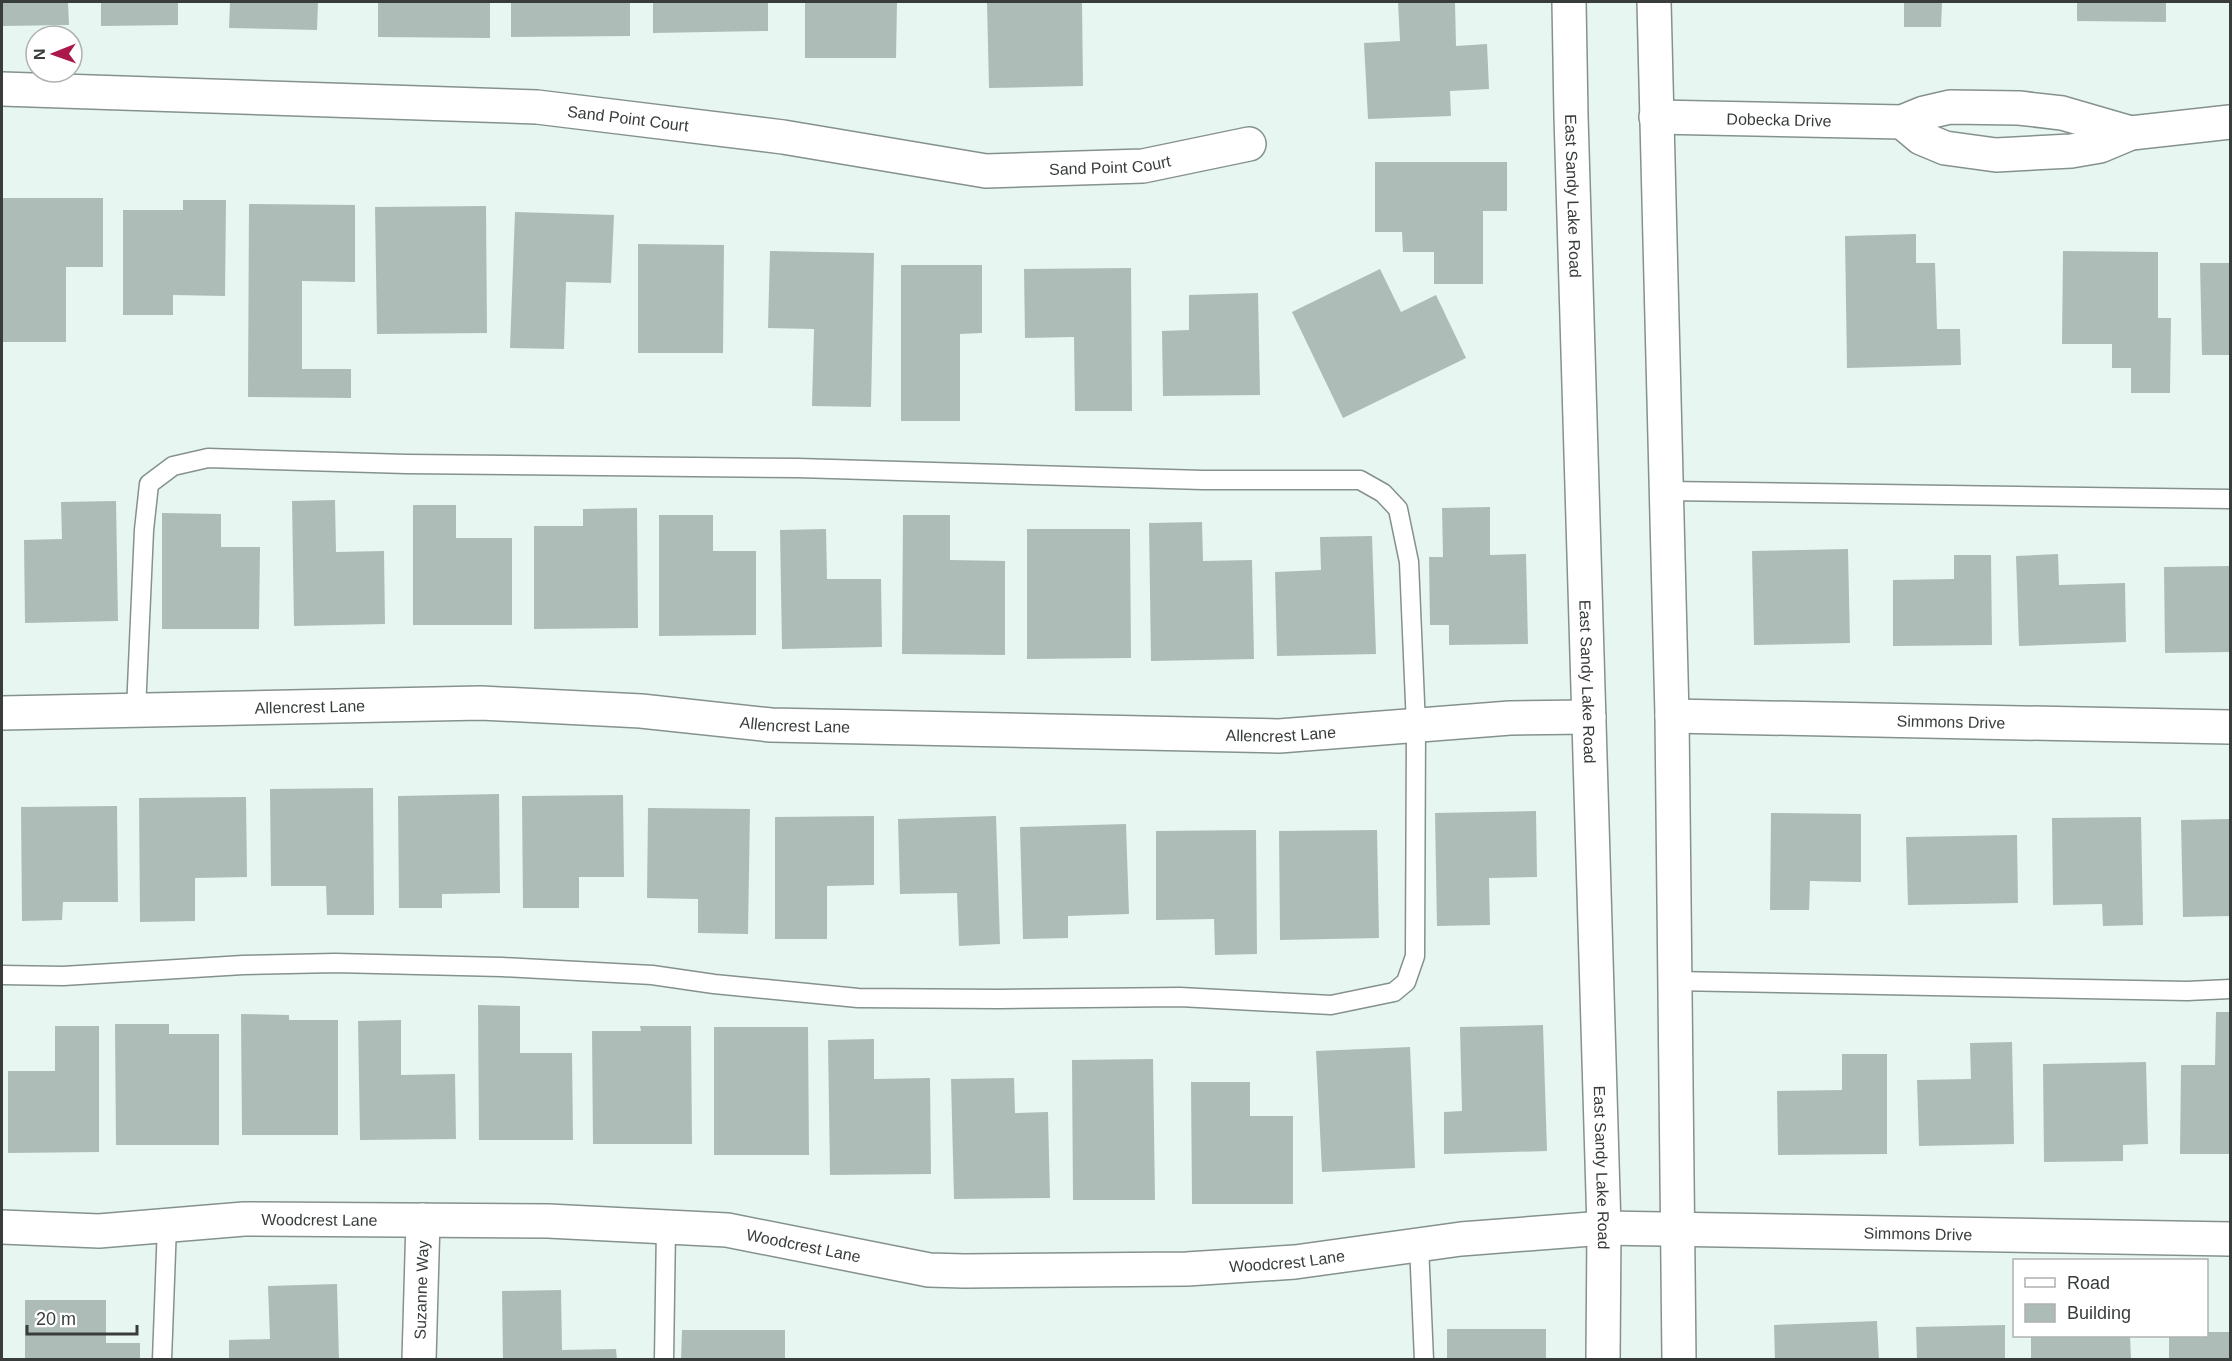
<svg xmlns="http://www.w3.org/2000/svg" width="2232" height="1361" font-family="Helvetica,sans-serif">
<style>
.building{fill:#aebcb7}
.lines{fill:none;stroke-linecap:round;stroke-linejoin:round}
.lane-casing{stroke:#85918d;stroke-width:21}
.street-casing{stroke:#85918d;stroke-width:36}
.secondary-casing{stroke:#85918d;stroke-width:36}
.lane{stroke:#fff;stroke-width:18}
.street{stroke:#fff;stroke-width:33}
.secondary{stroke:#fff;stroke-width:33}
.labels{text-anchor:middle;stroke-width:5;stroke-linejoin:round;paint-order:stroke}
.street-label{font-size:16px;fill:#383d3b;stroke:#fff}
</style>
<rect width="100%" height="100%" fill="#e8f6f1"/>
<path class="building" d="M2 2H68L69 25 2 26Z
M101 2H178V25L101 26Z
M230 2H318L317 30 229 28Z
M378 2H490V38L378 37Z
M511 2H630V36L511 37Z
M653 2H768V31L653 33Z
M805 2H897L896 58H805Z
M987 2H1082L1083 86 989 88Z
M1398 2H1455L1456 46 1487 44 1489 89 1450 91 1451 116 1368 119 1364 43 1400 41Z
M1904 2H1942L1941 27H1904Z
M2077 2H2166V22L2077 21Z
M1375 162H1507V211H1483V284H1434V252H1403L1402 232H1375Z
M2 198H103V267H66V342H2Z
M183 200H226L225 296 173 295V315H123V210H183Z
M249 204 355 205V282L302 281V369H351V398L248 397Z
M486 206 487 333 377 334 375 207Z
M515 212 614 215 611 283 566 282 564 349 510 348Z
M1916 234V263H1935L1937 329H1960L1961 365 1847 368 1845 236Z
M638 244 724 245 723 353H638Z
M770 251 874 253 871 407 812 406 814 329 768 328Z
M2063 251 2158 252V318H2171L2170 393H2131V368H2112V344H2062Z
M2200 263H2230V355H2202Z
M901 265H982V333L960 334V421H901Z
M1131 268 1132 411H1075L1074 337 1025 338 1024 269Z
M1380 269 1401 312 1436 295 1466 358 1343 418 1292 312Z
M1258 293 1260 395 1163 396 1162 331 1189 330V295Z
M335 500 336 552 384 551 385 624 294 626 292 501Z
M116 501 118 621 25 623 24 540 62 539 61 502Z
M413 505H456V538H512V625H413Z
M1490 507V555L1526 554 1528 644 1449 645V625H1430L1429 557H1443L1442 508Z
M637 508 638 628 534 629V526H583V509Z
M162 513 221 514V547H260L259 629H162Z
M659 515H713V551H756V635L659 636Z
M903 515H950V560L1005 561V655L902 654Z
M1202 522 1203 561 1252 560 1254 659 1151 661 1149 523Z
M826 529 827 579H881L882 647 782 649 780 530Z
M1027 529H1130L1131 658 1027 659Z
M1372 536 1376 654 1277 656 1275 572 1321 570 1320 537Z
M1848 549 1850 643 1754 645 1752 551Z
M2058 554 2059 585 2125 583 2126 642 2019 646 2016 556Z
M1954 555H1991L1992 645 1893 646V580L1954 579Z
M2230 566V652L2165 653 2164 567Z
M373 788 374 915H327L326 886H271L270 789Z
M499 794 500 893 442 894V908H399L398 796Z
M623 795 624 877H579V908H523L522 796Z
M246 797 247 877 195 878V921L140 922 139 798Z
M117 806 118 902H63L62 920 22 921 21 807Z
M648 808 750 809 748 934 698 933V899L647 898Z
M1536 811 1537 877 1489 878 1490 925 1437 926 1435 813Z
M1771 813 1861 814V882L1810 881 1809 910H1770Z
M874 816V885L827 886V939H775V817Z
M996 816 1000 944 959 946 957 893 900 894 898 819Z
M2141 817 2143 925 2103 926 2102 904 2053 905 2052 818Z
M2230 819V916L2183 917 2181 820Z
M1126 824 1129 914 1068 916V938L1023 939 1020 827Z
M1256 830 1257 954 1215 955 1214 919 1156 920V831Z
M1377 830 1379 938 1280 940 1279 831Z
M2017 835 2018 903 1908 905 1906 837Z
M478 1005 520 1006V1053H572L573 1140H479Z
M2216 1012H2230V1154H2180L2181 1065H2215Z
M241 1014 289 1015V1020H338V1135H242Z
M401 1020V1075L455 1074 456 1139 360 1140 358 1021Z
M115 1024H169V1034H219V1145H116Z
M1543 1025 1547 1151 1444 1154V1112L1462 1111 1460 1027Z
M55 1026H99V1152L8 1153V1071H55Z
M640 1026H691L692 1144H593L592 1031H641Z
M714 1027H808L809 1155H714Z
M874 1039V1079L930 1078 931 1174 830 1175 828 1040Z
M2012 1042 2014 1144 1919 1146 1917 1080 1971 1079 1970 1043Z
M1410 1047 1415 1168 1322 1172 1316 1051Z
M1842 1054H1887V1154L1778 1155 1777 1091 1842 1090Z
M1153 1059 1155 1200H1073L1072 1060Z
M2146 1062 2148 1144 2123 1145V1161L2044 1162 2043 1064Z
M1014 1078 1015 1113 1048 1112 1050 1198 954 1199 951 1079Z
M1191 1082H1250V1116H1293V1204H1192Z
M337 1284 339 1360H229V1340L270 1339 268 1286Z
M561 1290 562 1350 616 1349 617 1360H503L502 1291Z
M25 1300H106V1343H140V1360H25Z
M1877 1321 1879 1360H1775L1774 1325Z
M2005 1325V1360H1917L1916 1327Z
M1447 1329H1546V1360H1447Z
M682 1330H785V1360H681Z
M2206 1332H2230V1360H2169V1336H2206Z
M2031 1336H2130L2131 1360H2031Z"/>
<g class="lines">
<g class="lane-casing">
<path id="lane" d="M1666 491 2230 499
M2 975 63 976 243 965 335 963 502 967 652 975 714 984 858 998 999 999 1180 997 1331 1005 1394 992 1406 982 1415 956 1416 726 1409 562 1398 509 1383 493 1360 480H1203L798 468 406 464 208 458 173 466 149 484 144 530 136 710
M1674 981 2187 991 2230 989
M1419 1245 1424 1360
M162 1360 167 1225
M664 1360 666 1227"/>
</g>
<g class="street-casing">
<g id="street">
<path id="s1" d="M2 89 537 107 783 137 986 171 1143 166 1249 144"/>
<path id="s2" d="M1656 117 1902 122 1924 113 1950 107 2019 108 2062 113 2131 133"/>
<path d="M1902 122 1921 138 1945 148 1996 155 2071 151 2100 146 2131 133 2230 122"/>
<path id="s3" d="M2 713 481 703 641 711 771 725 1279 736 1510 718 1589 717"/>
<path id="s4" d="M1672 716 2230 727"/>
<path id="s5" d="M2 1227 99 1231 244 1219 548 1221 727 1230 929 1270 964 1271 1187 1269 1295 1262 1461 1239 1604 1228 2230 1239"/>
<path id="s6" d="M419 1360 423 1220"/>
</g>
</g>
<g class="secondary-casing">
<g id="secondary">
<path id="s7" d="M1569 2 1571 116 1604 1228 1603 1360"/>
<path d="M1654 2 1672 716 1679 1360"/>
</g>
</g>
<use href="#lane" class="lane"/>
<use href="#street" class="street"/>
<use href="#secondary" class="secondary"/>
</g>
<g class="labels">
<g class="street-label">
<text dy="6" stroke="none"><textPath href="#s1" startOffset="627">Sand Point Court</textPath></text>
<text dy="6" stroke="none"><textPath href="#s2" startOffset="123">Dobecka Drive</textPath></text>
<text dy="6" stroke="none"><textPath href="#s1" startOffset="1113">Sand Point Court</textPath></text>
<text dy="6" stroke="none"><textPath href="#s7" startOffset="194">East Sandy Lake Road</textPath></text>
<text dy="6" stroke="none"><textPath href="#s7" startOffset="680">East Sandy Lake Road</textPath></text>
<text dy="6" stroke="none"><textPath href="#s3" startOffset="308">Allencrest Lane</textPath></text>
<text dy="6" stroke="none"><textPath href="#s4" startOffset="279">Simmons Drive</textPath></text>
<text dy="6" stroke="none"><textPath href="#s3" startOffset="794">Allencrest Lane</textPath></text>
<text dy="6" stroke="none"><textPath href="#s3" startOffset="1280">Allencrest Lane</textPath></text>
<text dy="6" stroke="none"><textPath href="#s7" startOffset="1166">East Sandy Lake Road</textPath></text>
<text dy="6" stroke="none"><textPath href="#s5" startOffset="318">Woodcrest Lane</textPath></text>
<text dy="6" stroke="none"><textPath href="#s5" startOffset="1923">Simmons Drive</textPath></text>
<text dy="6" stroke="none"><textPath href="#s5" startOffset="804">Woodcrest Lane</textPath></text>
<text dy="6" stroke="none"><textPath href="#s5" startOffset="1290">Woodcrest Lane</textPath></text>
<text dy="6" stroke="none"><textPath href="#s6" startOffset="70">Suzanne Way</textPath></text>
</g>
</g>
<rect width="2232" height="1361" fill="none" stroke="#383d3b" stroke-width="6"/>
<rect x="2013" y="1259" width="195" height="78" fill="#ffffff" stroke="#afb1b1" stroke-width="1.5"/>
<rect x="2025" y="1278" width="30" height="9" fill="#ffffff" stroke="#afb1b1" stroke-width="1.5"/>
<text x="2067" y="1289" font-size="18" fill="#383d3b">Road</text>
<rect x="2025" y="1304" width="30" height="18" fill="#aebcb7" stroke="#afb1b1" stroke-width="1.5"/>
<text x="2067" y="1319" font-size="18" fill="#383d3b">Building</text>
<g transform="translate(54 54) rotate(269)"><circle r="28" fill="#ffffff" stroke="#afb1b1" stroke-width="1.5"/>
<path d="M0-4.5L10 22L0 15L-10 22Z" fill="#ab184c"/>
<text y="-9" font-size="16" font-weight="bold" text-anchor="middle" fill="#383d3b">N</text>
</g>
<path d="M27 1325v9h110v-9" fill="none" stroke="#383d3b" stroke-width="3"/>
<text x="36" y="1325" font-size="18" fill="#383d3b" stroke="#ffffff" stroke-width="4.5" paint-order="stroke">20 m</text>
</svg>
